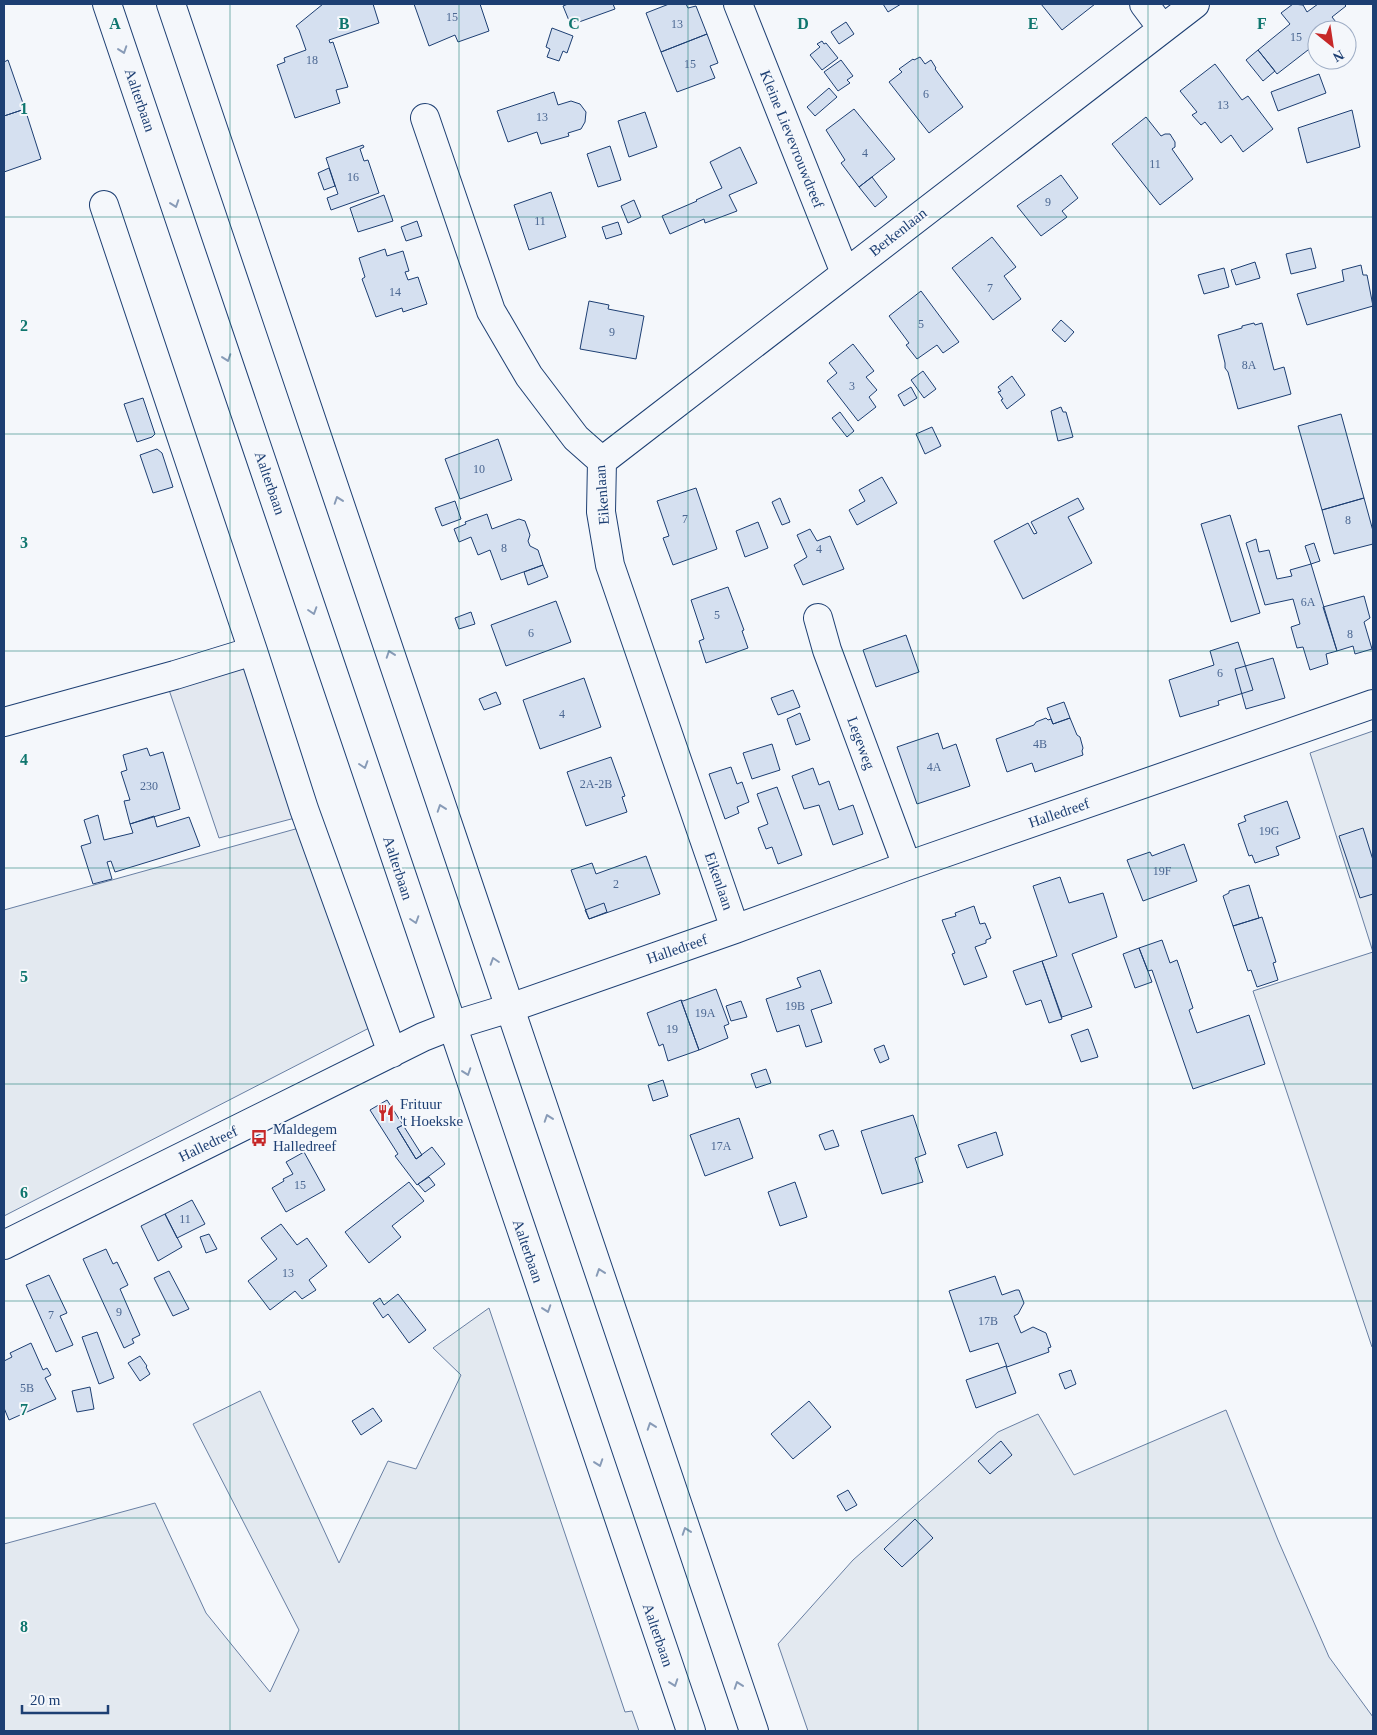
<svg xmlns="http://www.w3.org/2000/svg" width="1377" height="1735" font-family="'Times New Roman',serif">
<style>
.green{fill:#e3e9f0;stroke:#687fa3}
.parking{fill:#e3e8f0;stroke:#687fa3}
.building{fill:#d5e0f0;stroke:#1d3f73}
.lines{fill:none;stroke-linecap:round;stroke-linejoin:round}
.minor-casing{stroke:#1d3f73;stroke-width:30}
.highway-casing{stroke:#1d3f73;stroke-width:30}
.minor{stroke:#f4f7fb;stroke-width:28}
.highway{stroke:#f4f7fb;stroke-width:28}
.oneway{stroke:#889bb7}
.grid{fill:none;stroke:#0f766e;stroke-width:1;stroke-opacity:0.55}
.labels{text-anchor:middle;stroke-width:4;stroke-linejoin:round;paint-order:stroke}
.number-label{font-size:12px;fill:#4b6792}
.street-label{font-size:15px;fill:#1d3f73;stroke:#f4f7fb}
.poi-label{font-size:15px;fill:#1d3f73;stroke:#f4f7fb;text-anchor:start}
.grid-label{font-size:16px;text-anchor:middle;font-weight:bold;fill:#0f766e;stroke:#f4f7fb;stroke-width:4;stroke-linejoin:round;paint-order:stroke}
</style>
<rect width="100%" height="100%" fill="#f4f7fb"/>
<path class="green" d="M1373 731V1346L1372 1347 1253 991 1373 952 1310 753Z
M299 828 373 1026 4 1216V910Z
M489 1308 625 1712 632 1711 639 1731H4V1544L155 1503 206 1613 270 1692 299 1630 193 1424 260 1391 339 1563 388 1461 416 1469 461 1375 433 1348Z
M1226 1410 1278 1540 1329 1657 1373 1717V1731H808L778 1644 853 1560 998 1432 1038 1414 1074 1475Z"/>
<path class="parking" d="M238 647 295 818 219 838 161 666Z"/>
<path class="building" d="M323 4H373L379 23 329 40 330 43 333 42 348 87 336 90 340 103 295 118 277 65 285 62 284 58 306 50 299 30 296 26Z
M414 4H480L489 31 458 42 455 35 429 46Z
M568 4H613L615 9 579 22 578 20 570 23 563 6Z
M669 4H686L688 8 696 6 707 34 661 52 646 13Z
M883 4H901L888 12Z
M1041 4H1095L1062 30Z
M1293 4 1303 5 1307 12 1318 4H1344L1346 6 1332 17 1339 26 1333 30H1317V43L1277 74 1258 50 1290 24 1281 13Z
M846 22 854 34 839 44 831 32Z
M552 28 573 36 567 53 563 51 559 61 547 57 550 49 546 47Z
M707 34 718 63 710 66 715 78 677 92 661 52Z
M822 41 824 44 826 43 838 58 822 70 810 55 820 47 817 44Z
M1258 50 1275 71 1263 81 1246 60Z
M920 57 925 64 931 60 936 68 935 69 963 107 929 133 889 82 902 72 899 69 913 59 914 60Z
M8 60 25 109 4 116V62Z
M841 60 853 76 847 80 850 83 838 91 824 72Z
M1215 64 1242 100 1248 96 1273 129 1243 152 1231 135 1221 143 1205 122 1201 125 1192 115 1197 112 1180 91Z
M1319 74 1326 93 1278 111 1271 92Z
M829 88 837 97 815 116 807 107Z
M554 92 558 105 571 101 580 104 586 112 585 122 581 129 568 133 569 136 541 144 537 132 508 142 497 111Z
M25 109 41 159 4 172V116Z
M854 109 895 159 859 187 841 163 845 160 826 130Z
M1352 110 1360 147 1307 163 1298 128Z
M645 112 657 147 629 157 618 121Z
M1146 117 1161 136 1165 134H1170L1175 142V147L1172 149 1193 179 1160 205 1112 144Z
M363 145 364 147 360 149 364 161 368 160 379 193 331 210 327 198 338 194 326 158Z
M610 146 621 180 598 187 587 154Z
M740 147 757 183 729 195 737 211 705 223 704 219 670 234 662 216 697 201 696 200 722 188 710 162Z
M329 168 335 186 324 190 318 173Z
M1061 175 1078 198 1062 211 1067 217 1041 236 1017 206Z
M872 177 887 197 875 207 859 187Z
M551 192 566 237 529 250 514 205Z
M384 195 393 221 358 232 350 208Z
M634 200 641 217 628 223 621 206Z
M417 221 422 236 406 241 401 227Z
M618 222 622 234 606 239 602 227Z
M992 237 1016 267 1004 276 1021 299 993 320 952 268Z
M1311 248 1316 268 1291 274 1286 254Z
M385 249 387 256 403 251 409 271 405 272 408 280 418 277 427 304 403 312 402 308 376 317 362 279 365 277 359 258Z
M1255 262 1260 278 1236 285 1231 270Z
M1361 265 1363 275H1367L1373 306 1307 325 1297 294 1344 281 1342 270Z
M1224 268 1229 287 1204 294 1198 275Z
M921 291 959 342 943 353 937 345 917 359 906 345 909 343 889 316Z
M589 301 609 305 608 309 644 316 636 359 580 349Z
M1061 320 1074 332 1065 342 1052 330Z
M1254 323 1255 325 1262 323 1274 370 1284 367 1291 394 1238 409 1228 372 1225 368V363L1218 335 1242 328V326Z
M853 344 874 371 866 377 877 390 869 397 876 407 858 421 827 381 837 373 829 363Z
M923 371 936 389 924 398 911 380Z
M1012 376 1025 395 1007 409 1001 400 1003 399 998 392 1001 391 998 387Z
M911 387 917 398 904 406 898 395Z
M143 398 155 434 152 437 137 442 124 404Z
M1061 407 1063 412H1066L1073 437 1058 441 1051 411Z
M840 412 854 431 847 437 832 418Z
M1341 414 1364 498 1322 510 1298 426Z
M932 427 941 446 925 454 916 434Z
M498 439 512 480 460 499 445 459Z
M157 449 162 453 173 487 153 493 140 455Z
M882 477 897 503 857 525 849 510 865 501 859 490Z
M696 488 717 549 673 565 663 538 669 536 657 501Z
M780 498 790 522 782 525 772 502Z
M1078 498 1084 509 1068 517 1092 563 1023 599 994 541 1028 523 1034 534 1037 533 1031 522Z
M1364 498 1373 531V544L1334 554 1322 510Z
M455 501 461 519 442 526 435 508Z
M487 514 492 529 519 519 525 521 530 535 528 541 530 546 538 550 543 565 501 580 490 550 478 555 471 537 459 542 454 529 466 524 465 522Z
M1230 515 1260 613 1231 622 1201 524Z
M758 522 768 548 745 557 736 531Z
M810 529 817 541 830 536 844 569 803 585 794 565 807 557 797 535Z
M1256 539 1259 552 1269 550 1277 579 1292 576 1290 570 1311 564 1337 651 1326 654 1328 664 1310 670 1303 647 1297 648 1291 627 1300 624 1293 599 1265 605 1246 543Z
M1314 543 1320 561 1311 564 1305 546Z
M543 565 548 577 528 585 524 572Z
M728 587 744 630 742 631 748 648 706 663 699 641 704 639 691 600Z
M1364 596 1370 618 1364 622 1372 649 1355 654 1353 646 1337 651 1323 607Z
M556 601 571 642 506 666 491 625Z
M471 612 475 624 459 629 455 618Z
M906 635 919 672 876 687 863 650Z
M1238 642 1253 690 1218 701 1219 705 1180 717 1169 680 1214 665 1210 651Z
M1273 658 1285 698 1246 709 1235 669Z
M584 678 601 727 540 749 523 700Z
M793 690 800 707 778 715 771 698Z
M496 692 501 704 484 710 479 699Z
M1064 702 1070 718 1053 724 1047 708Z
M800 713 810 740 796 745 787 719Z
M1046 718 1048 720 1051 719 1053 724 1070 718 1077 735 1080 737 1083 748 1082 751 1083 755 1035 772 1032 763 1007 772 996 739 1034 725 1036 722Z
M938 733 943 749 956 744 970 786 917 804 897 747Z
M772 744 780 770 752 779 743 753Z
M147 748 150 756 163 752 180 809 130 824 124 801 130 800 121 772 127 770 123 755Z
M611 757 625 796 622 797 627 812 586 826 567 772Z
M731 767 737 784 742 782 749 802 737 807 739 813 725 819 709 774Z
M813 768 819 785 829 781 839 810 853 805 863 834 833 845 819 805 804 809 792 776Z
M777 787 802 855 778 864 772 847 766 849 758 828 768 824 757 794Z
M1287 801 1300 838 1276 847 1279 855 1255 863 1252 855 1249 856 1238 824 1246 821 1244 816Z
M98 815 104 840 133 833 130 824 154 816 157 827 189 817 200 846 115 872 111 861 107 862 112 879 93 884 81 846 91 843 84 820Z
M1363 828 1373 860V894L1360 898 1339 836Z
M1184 844 1197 881 1143 901 1127 860 1150 852 1152 856Z
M646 856 660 894 589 919 571 870 592 863 596 874Z
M1060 877 1069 903 1103 893 1117 937 1072 954 1092 1007 1062 1017 1042 961 1057 956 1033 886Z
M1249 885 1259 918 1233 926 1223 896 1229 893V891Z
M604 903 607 912 589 919 585 910Z
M974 906 980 924 985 923 991 938 986 940V943L975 947 987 977 964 985 952 954 955 953 942 920 956 916 955 913Z
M1262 917 1276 962 1273 963 1278 980 1257 987 1251 970 1248 971 1233 926Z
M1162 940 1170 963 1177 960 1193 1008 1189 1010 1197 1033 1249 1015 1265 1064 1193 1089 1152 970 1148 971 1139 948Z
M1139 948 1152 982 1135 988 1123 954Z
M1042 961 1062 1019 1049 1023 1041 1000 1026 1005 1013 971Z
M820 970 832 1003 811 1010 822 1042 806 1047 799 1025 777 1032 766 999 801 987 797 978Z
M716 989 729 1024 724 1026 728 1038 699 1050 681 1000 683 1001Z
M681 1000 699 1050 668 1061 663 1044 659 1046 647 1013Z
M741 1001 747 1017 731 1021 726 1006Z
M1088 1029 1098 1057 1081 1062 1071 1035Z
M884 1045 889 1059 880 1063 874 1049Z
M766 1069 771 1083 756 1088 751 1074Z
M663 1080 668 1096 653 1101 648 1085Z
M387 1100 403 1125 397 1128 416 1159 432 1147 445 1164 417 1185 395 1156 398 1154 370 1110Z
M913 1115 926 1154 915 1158 923 1182 882 1194 861 1131Z
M739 1118 753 1158 705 1176 690 1135Z
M403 1125 422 1155 416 1159 397 1128Z
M833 1130 839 1146 825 1150 819 1135Z
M996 1132 1003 1155 967 1168 958 1145Z
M304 1152 325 1190 286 1212 272 1188 284 1181 283 1179 293 1174 286 1162Z
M429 1177 435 1185 425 1192 418 1184Z
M409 1182 424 1201 392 1226 401 1237 369 1263 345 1232Z
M795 1182 807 1217 780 1226 768 1192Z
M192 1200 205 1224 177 1238 165 1214Z
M165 1214 182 1247 158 1261 141 1226Z
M281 1224 297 1245 307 1238 327 1266 309 1280 316 1290 302 1299 295 1291 270 1310 248 1281 277 1259 261 1238Z
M209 1234 217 1249 206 1253 200 1237Z
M106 1249 113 1264 117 1262 128 1285 120 1289 140 1335 132 1339 134 1343 124 1348 83 1259Z
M169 1271 189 1309 173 1316 154 1278Z
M49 1275 67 1313 60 1316 73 1345 56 1352 26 1285Z
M995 1276 1002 1295 1016 1290H1019L1024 1303 1018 1314 1014 1316 1021 1333 1033 1327 1046 1333 1051 1347 1048 1348 1049 1352 1007 1367 998 1343 970 1352 949 1291Z
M398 1294 426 1330 409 1343 388 1314 383 1318 373 1303 380 1298 384 1305Z
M97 1332 114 1378 99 1384 82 1337Z
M31 1343 43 1370 47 1368 51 1375 45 1378 56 1399 9 1420 4 1408V1361L12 1357 10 1353Z
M140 1356 147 1366 146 1367 150 1374 140 1381 128 1363Z
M1006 1366 1016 1393 976 1408 966 1380Z
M1071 1370 1076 1384 1065 1389 1059 1374Z
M90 1387 94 1409 77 1412 72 1391Z
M809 1401 831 1427 793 1459 771 1434Z
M373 1408 382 1421 361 1435 352 1421Z
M1001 1441 1012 1455 990 1474 978 1461Z
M848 1490 857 1505 846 1511 837 1496Z
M915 1519 933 1538 902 1567 884 1549Z"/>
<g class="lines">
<g class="minor-casing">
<path id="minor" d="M738 4 845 273
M1144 4 1162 28
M425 118 491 311 529 376 576 438 602 461 601 512 610 565 735 929
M104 205 253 651 304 809 392 1053
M602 461 1195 4
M818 618 827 650 907 866
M4 722 175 675 253 651
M4 1245 423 1037 451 1026 510 1008 735 929 907 866 1373 704"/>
</g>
<g class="highway-casing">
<path id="highway" d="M107 4 691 1731
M171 4 754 1731"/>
</g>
<use href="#minor" class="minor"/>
<use href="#highway" class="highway"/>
</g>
<defs><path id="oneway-chevron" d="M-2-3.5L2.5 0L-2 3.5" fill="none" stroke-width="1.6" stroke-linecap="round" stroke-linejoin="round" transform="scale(1.25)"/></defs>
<g class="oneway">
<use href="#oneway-chevron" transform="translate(123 50) rotate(71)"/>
<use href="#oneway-chevron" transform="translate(175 204) rotate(71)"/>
<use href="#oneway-chevron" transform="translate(227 358) rotate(71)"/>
<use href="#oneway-chevron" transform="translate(338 500) rotate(-109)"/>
<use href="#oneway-chevron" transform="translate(313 611) rotate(72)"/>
<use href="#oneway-chevron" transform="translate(390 654) rotate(-109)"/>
<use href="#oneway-chevron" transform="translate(364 765) rotate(72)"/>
<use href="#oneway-chevron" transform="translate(441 808) rotate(-109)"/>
<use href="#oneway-chevron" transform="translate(415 920) rotate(72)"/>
<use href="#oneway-chevron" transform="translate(494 961) rotate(-108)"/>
<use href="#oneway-chevron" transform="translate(467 1072) rotate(71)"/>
<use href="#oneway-chevron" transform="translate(548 1118) rotate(-109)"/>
<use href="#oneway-chevron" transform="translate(600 1272) rotate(-109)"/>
<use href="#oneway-chevron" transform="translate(547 1309) rotate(71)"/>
<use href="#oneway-chevron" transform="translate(651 1426) rotate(-109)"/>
<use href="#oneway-chevron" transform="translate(599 1463) rotate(71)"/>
<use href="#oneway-chevron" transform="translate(686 1531) rotate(-109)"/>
<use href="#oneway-chevron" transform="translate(674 1683) rotate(71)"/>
<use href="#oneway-chevron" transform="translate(738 1685) rotate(-109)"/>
</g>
<path class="grid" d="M230 4V1731M459 4V1731M688 4V1731M918 4V1731M1148 4V1731M4 217H1373M4 434H1373M4 651H1373M4 868H1373M4 1084H1373M4 1301H1373M4 1518H1373"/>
<defs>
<g id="restaurant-bare" transform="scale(1.35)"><path d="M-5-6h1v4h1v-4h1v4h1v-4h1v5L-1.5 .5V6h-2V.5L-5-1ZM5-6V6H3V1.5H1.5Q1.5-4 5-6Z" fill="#c62828" stroke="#f4f7fb" stroke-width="2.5" paint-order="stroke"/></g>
<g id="bus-bare" transform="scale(1.35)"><path d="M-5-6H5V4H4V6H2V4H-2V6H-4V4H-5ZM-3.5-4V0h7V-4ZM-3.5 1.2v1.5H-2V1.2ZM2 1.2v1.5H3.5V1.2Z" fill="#c62828" stroke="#f4f7fb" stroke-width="2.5" paint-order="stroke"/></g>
</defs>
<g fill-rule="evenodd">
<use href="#restaurant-bare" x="386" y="1113"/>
<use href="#bus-bare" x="259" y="1138"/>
</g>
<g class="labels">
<g class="number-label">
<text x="452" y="21">15</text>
<text x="677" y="28">13</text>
<text x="1296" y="41">15</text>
<text x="312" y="64">18</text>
<text x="690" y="68">15</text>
<text x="926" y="98">6</text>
<text x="1223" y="109">13</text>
<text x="542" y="121">13</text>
<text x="865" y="157">4</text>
<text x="1155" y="168">11</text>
<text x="353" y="181">16</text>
<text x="1048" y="206">9</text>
<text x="540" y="225">11</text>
<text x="990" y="292">7</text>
<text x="395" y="296">14</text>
<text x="921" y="328">5</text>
<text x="612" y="336">9</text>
<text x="1249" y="369">8A</text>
<text x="852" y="390">3</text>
<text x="479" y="473">10</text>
<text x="685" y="523">7</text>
<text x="1348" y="524">8</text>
<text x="504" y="552">8</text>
<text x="819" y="553">4</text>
<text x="1308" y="606">6A</text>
<text x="717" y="619">5</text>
<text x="531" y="637">6</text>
<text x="1350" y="638">8</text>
<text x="1220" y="677">6</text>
<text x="562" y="718">4</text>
<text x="1040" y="748">4B</text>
<text x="934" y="771">4A</text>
<text x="596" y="788">2A-2B</text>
<text x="149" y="790">230</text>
<text x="1269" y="835">19G</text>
<text x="1162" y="875">19F</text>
<text x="616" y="888">2</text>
<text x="795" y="1010">19B</text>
<text x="705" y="1017">19A</text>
<text x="672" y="1033">19</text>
<text x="721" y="1150">17A</text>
<text x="300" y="1189">15</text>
<text x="185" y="1223">11</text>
<text x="288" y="1277">13</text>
<text x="119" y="1316">9</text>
<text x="51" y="1319">7</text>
<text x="988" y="1325">17B</text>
<text x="27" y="1392">5B</text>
</g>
<g class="street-label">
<text transform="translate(140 100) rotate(71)" y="5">Aalterbaan</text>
<text transform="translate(792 139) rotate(68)" y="5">Kleine Lievevrouwdreef</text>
<text transform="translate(898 232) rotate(-38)" y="5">Berkenlaan</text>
<text transform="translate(270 483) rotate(71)" y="5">Aalterbaan</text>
<text transform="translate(602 495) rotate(-94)" y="5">Eikenlaan</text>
<text transform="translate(861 743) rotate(70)" y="5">Legeweg</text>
<text transform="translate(1059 813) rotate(-19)" y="5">Halledreef</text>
<text transform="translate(398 868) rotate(72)" y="5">Aalterbaan</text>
<text transform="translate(719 881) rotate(71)" y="5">Eikenlaan</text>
<text transform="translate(677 949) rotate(-19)" y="5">Halledreef</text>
<text transform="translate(208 1144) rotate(-26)" y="5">Halledreef</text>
<text transform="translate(528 1251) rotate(71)" y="5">Aalterbaan</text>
<text transform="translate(658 1635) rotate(71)" y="5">Aalterbaan</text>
</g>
<g class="poi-label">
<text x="400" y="1109">Frituur<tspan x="400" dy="17">'t Hoekske</tspan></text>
<text x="273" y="1134">Maldegem<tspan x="273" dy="17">Halledreef</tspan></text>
</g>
</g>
<g class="grid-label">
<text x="115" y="29">A</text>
<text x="344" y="29">B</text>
<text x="574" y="29">C</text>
<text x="803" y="29">D</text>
<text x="1033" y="29">E</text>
<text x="1262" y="29">F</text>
<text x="24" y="114">1</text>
<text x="24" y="331">2</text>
<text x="24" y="548">3</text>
<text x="24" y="765">4</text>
<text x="24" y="982">5</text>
<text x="24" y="1198">6</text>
<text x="24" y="1415">7</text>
<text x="24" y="1632">8</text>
</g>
<rect width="1377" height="1735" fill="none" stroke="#1d3f73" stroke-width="10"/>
<g transform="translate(1332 45) rotate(150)"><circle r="24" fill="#f4f7fb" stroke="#9eadc5"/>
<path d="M0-4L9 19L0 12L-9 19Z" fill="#c62828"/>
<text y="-8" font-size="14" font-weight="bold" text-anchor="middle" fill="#1d3f73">N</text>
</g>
<path d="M22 1705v8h86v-8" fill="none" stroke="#1d3f73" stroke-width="2.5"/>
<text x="30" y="1705" font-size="15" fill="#1d3f73" stroke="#f4f7fb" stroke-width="4" paint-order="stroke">20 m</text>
</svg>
